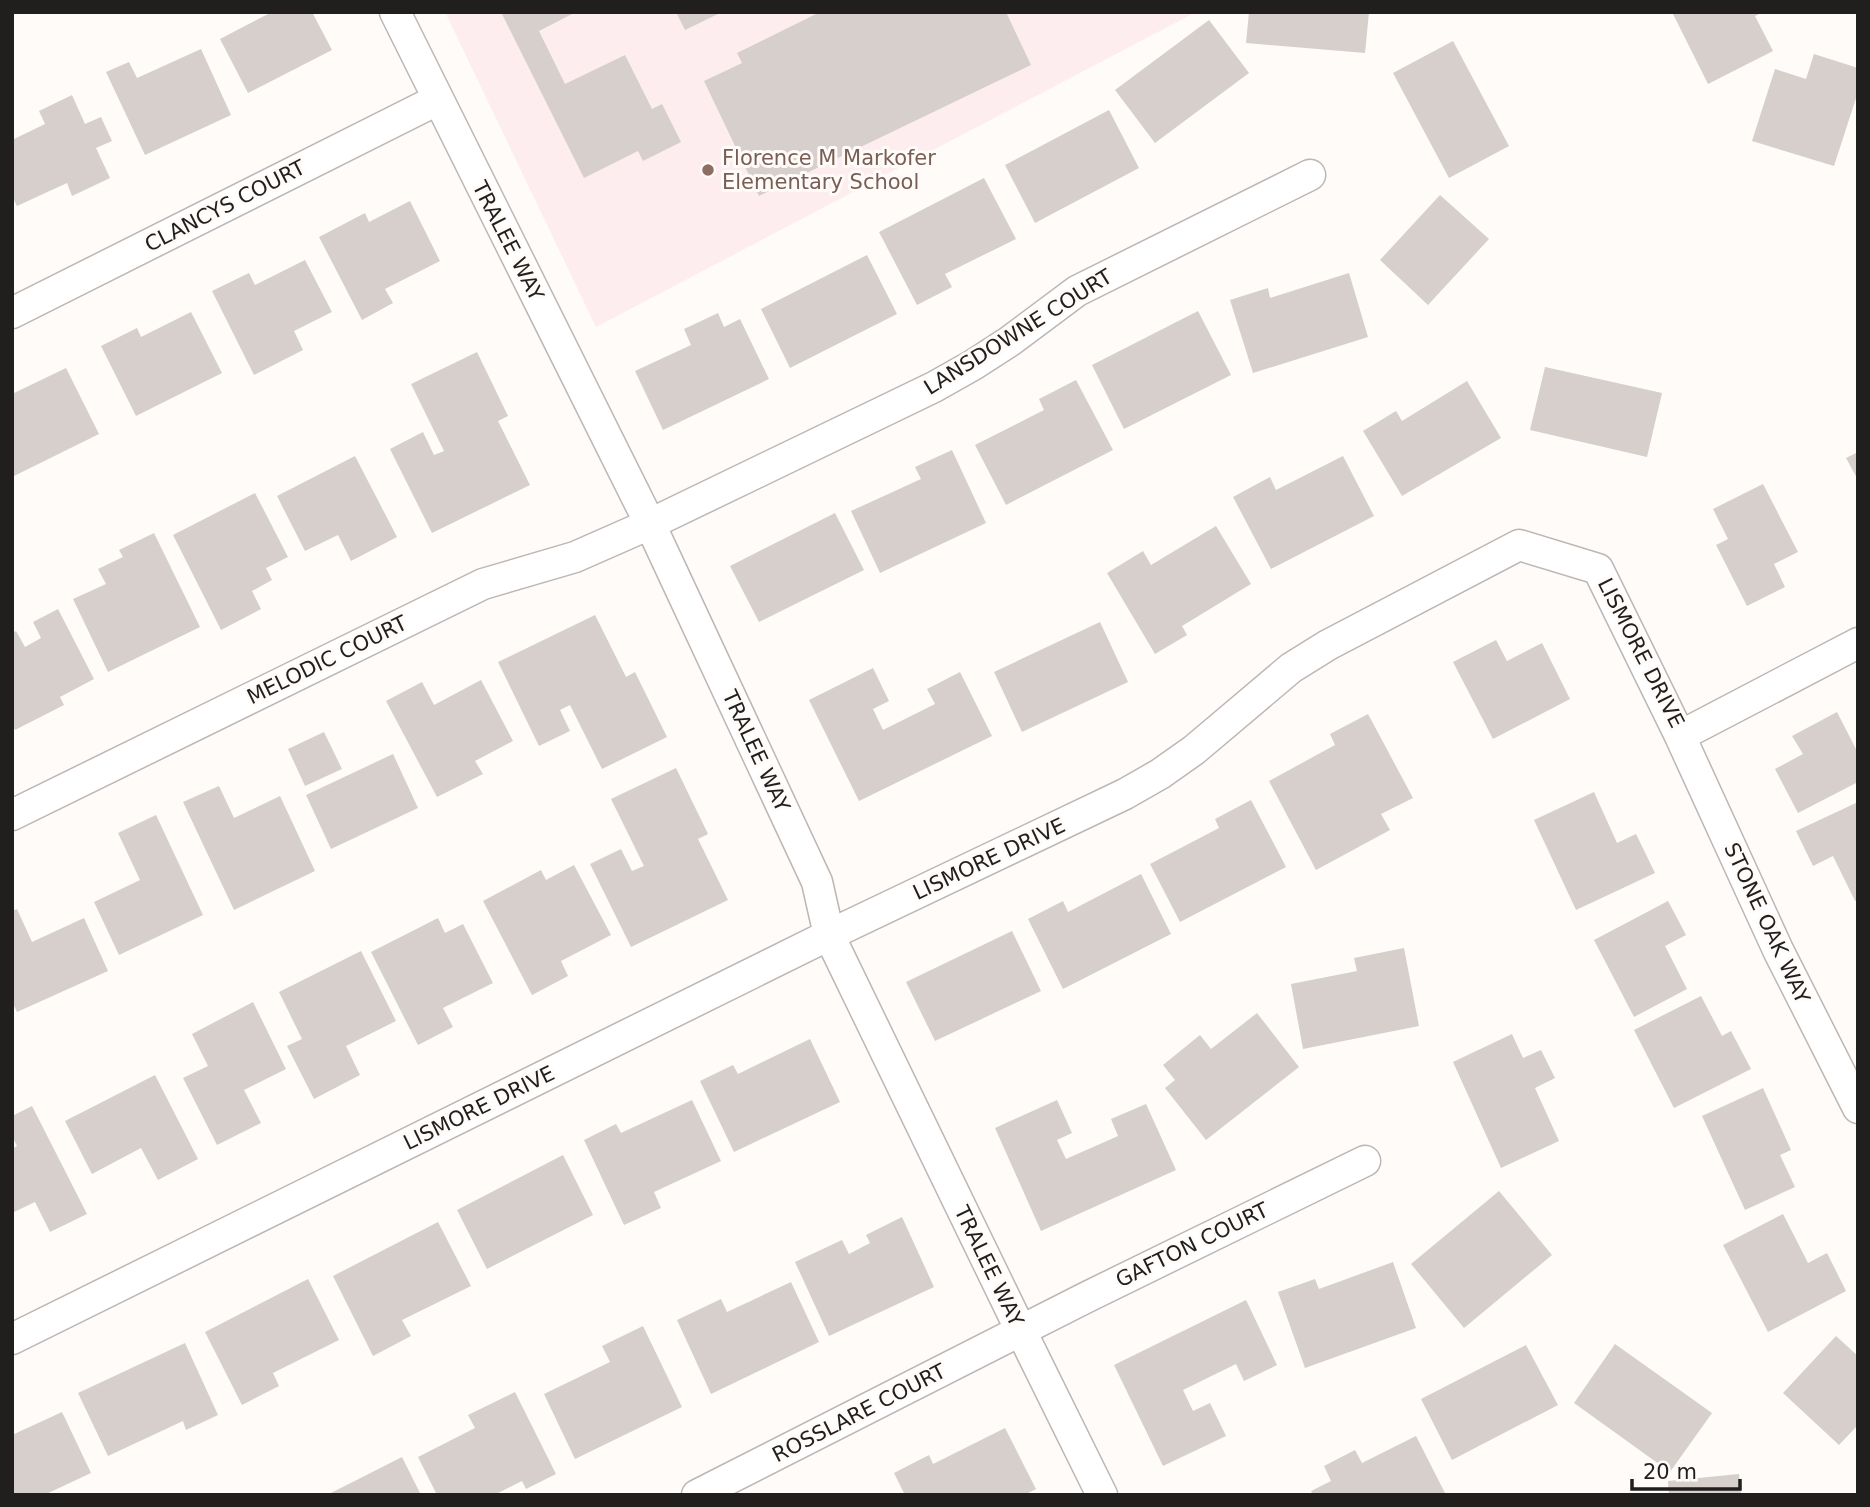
<svg xmlns="http://www.w3.org/2000/svg" width="1870" height="1507" font-family="'DejaVu Sans',sans-serif">
<style>
.education{fill:#fdedef}
.building{fill:#d6cfcc}
.lines{fill:none;stroke-linecap:round;stroke-linejoin:round}
.street-casing{stroke:#bdb6b3;stroke-width:33}
.street{stroke:#fff;stroke-width:30}
.education-dot{fill:#8d6e63;stroke:#fffbf9;stroke-width:2.5}
.labels{text-anchor:middle;stroke-width:6;stroke-linejoin:round;paint-order:stroke}
.education-label{font-size:21px;fill:#785e54;stroke:#fffbf9;text-anchor:start}
.street-label{font-size:21px;fill:#211f1e;stroke:#fffbf9}
</style>
<rect width="100%" height="100%" fill="#fffbf9"/>
<path class="education" d="M445 12H1196L596 327Z"/>
<path class="building" d="M272 12H312L332 50 248 93 220 39Z
M501 12H576L539 31 565 84 625 55 652 109 662 104 681 142 643 161 638 151 584 178Z
M676 12H722L685 30Z
M820 12H1006L1031 65 759 196 704 81 742 63 737 53Z
M1249 12H1369L1365 53 1246 43Z
M1677 12H1763L1755 16 1773 51 1708 84 1673 14Z
M1209 20 1249 73 1155 143 1115 90Z
M1453 41 1509 146 1449 178 1393 73Z
M201 49 231 115 145 155 106 72 129 62 137 78Z
M1814 54 1858 68V92L1834 166 1752 141 1775 69 1806 79Z
M72 95 85 124 101 117 112 141 96 148 110 178 72 196 67 183 17 206 12 196V140L45 124 39 111Z
M1109 110 1139 168 1035 223 1005 165Z
M984 178 1016 239 945 274 952 287 917 305 879 232Z
M1440 195 1489 239 1428 305 1380 260Z
M410 201 440 261 385 289 393 303 362 320 319 237 365 213 369 222Z
M867 255 897 314 790 368 761 309Z
M305 260 332 312 294 331 303 350 254 375 212 291 249 273 255 285Z
M1349 273 1368 337 1253 373 1230 300 1268 288 1270 298Z
M1198 311 1231 375 1124 429 1092 365Z
M191 312 222 373 136 416 101 346 137 328 141 337Z
M718 313 724 327 740 319 769 379 663 430 635 371 691 345 684 329Z
M477 352 508 416 498 421 530 485 432 533 390 449 423 432 434 455 444 451 411 384Z
M1545 367 1662 393 1647 457 1530 430Z
M66 368 99 434 12 477V394Z
M1076 380 1113 450 1006 505 975 445 1044 410 1039 399Z
M1467 381 1501 438 1402 496 1363 431 1396 411 1402 421Z
M952 450 986 523 880 573 851 511 921 479 915 467Z
M1858 452V480L1846 458Z
M355 456 397 537 351 561 338 535 305 551 277 496Z
M1343 456 1374 516 1271 569 1233 497 1270 477 1276 490Z
M1763 484 1798 552 1774 564 1785 587 1747 606 1716 545 1728 539 1713 509Z
M255 493 288 557 266 568 272 580 252 591 261 609 221 630 173 535Z
M835 513 864 570 759 622 730 566Z
M1216 526 1251 584 1182 626 1187 635 1155 654 1107 573 1143 551 1151 565Z
M154 533 200 627 108 672 73 599 106 584 98 569 123 557 119 550Z
M58 609 94 679 60 697 64 705 15 730 12 724V633L16 631 25 647 41 638 33 622Z
M595 615 626 677 635 672 667 737 602 769 570 705 560 710 570 731 539 746 498 662Z
M1100 622 1128 682 1022 732 994 672Z
M1496 640 1507 661 1542 643 1570 699 1493 739 1453 662Z
M873 668 889 701 873 709 883 730 935 704 927 689 960 672 992 736 859 801 809 700Z
M481 680 513 741 475 761 483 774 437 797 386 701 422 682 434 705Z
M1837 712 1858 753V782L1798 813 1775 769 1803 754 1792 736Z
M1368 714 1413 798 1381 814 1390 830 1316 870 1269 781 1335 745 1330 734Z
M324 732 342 769 305 786 288 749Z
M393 754 418 808 331 849 306 795Z
M676 768 708 834 698 839 728 900 631 947 590 864 621 849 632 871 644 866 611 799Z
M219 786 234 818 280 796 315 871 234 910 183 802Z
M1594 792 1617 843 1636 834 1655 873 1576 910 1534 820Z
M1251 800 1286 867 1180 922 1150 864 1219 828 1215 819Z
M1858 802V900L1855 901 1833 856 1813 866 1796 831Z
M156 815 203 915 119 955 94 902 140 880 118 833Z
M574 865 611 935 561 961 568 976 532 995 483 901 541 870 546 880Z
M1141 874 1171 934 1063 989 1028 919 1063 901 1068 912Z
M1668 901 1686 935 1665 946 1687 989 1634 1017 1594 940Z
M17 909 32 942 84 918 108 971 17 1012 12 1001V911Z
M438 918 445 933 463 924 493 983 443 1008 453 1027 418 1045 371 952Z
M1012 931 1041 991 935 1041 906 982Z
M1404 948 1419 1026 1303 1049 1291 984 1357 971 1354 958Z
M361 951 396 1021 346 1046 360 1075 314 1099 287 1046 302 1039 279 992Z
M1701 996 1722 1036 1731 1031 1751 1069 1674 1108 1634 1030Z
M253 1002 286 1069 244 1090 261 1123 217 1145 183 1078 208 1066 192 1034Z
M1257 1013 1299 1067 1206 1140 1165 1088 1175 1080 1163 1065 1200 1035 1211 1049Z
M1512 1034 1523 1058 1541 1050 1555 1078 1535 1088 1559 1141 1501 1168 1453 1062Z
M810 1039 840 1102 734 1152 700 1081 733 1065 738 1074Z
M155 1075 198 1159 158 1180 141 1148 92 1174 65 1121Z
M1763 1088 1791 1150 1780 1155 1795 1187 1745 1210 1702 1116Z
M692 1100 721 1161 654 1192 661 1208 624 1225 584 1140 616 1124 621 1133Z
M1057 1100 1072 1133 1057 1140 1066 1159 1118 1136 1111 1119 1146 1104 1176 1170 1041 1231 995 1128Z
M32 1106 87 1214 50 1232 35 1202 12 1213V1149L17 1146 12 1136V1116Z
M563 1155 593 1215 487 1269 457 1210Z
M1499 1191 1552 1255 1464 1328 1411 1264Z
M1783 1214 1808 1263 1827 1253 1846 1291 1768 1332 1723 1245Z
M902 1217 934 1287 829 1336 795 1262 842 1240 849 1254 870 1243 866 1235Z
M438 1222 471 1286 402 1320 411 1336 373 1356 333 1276Z
M1393 1262 1416 1328 1305 1368 1278 1292 1315 1279 1319 1289Z
M308 1279 339 1340 273 1373 279 1386 242 1405 205 1332Z
M791 1282 819 1342 711 1394 677 1320 721 1299 727 1312Z
M1246 1300 1277 1365 1244 1381 1236 1364 1183 1390 1193 1411 1210 1403 1226 1436 1163 1466 1114 1365Z
M643 1326 682 1407 575 1459 544 1394 610 1362 602 1346Z
M1836 1336 1858 1356V1425L1839 1445 1783 1393Z
M185 1343 218 1415 186 1430 183 1421 108 1456 78 1393Z
M1615 1344 1712 1413 1670 1472 1574 1403Z
M1526 1345 1558 1405 1452 1460 1421 1399Z
M515 1392 556 1474 526 1489 522 1481 494 1495H437L418 1457 475 1428 468 1415Z
M62 1412 91 1473 44 1495H12V1435Z
M1005 1428 1036 1489 1024 1495H905L894 1473 929 1455 933 1464Z
M1416 1436 1446 1495H1313L1311 1491 1331 1481 1324 1466 1355 1450 1362 1463Z
M402 1457 421 1495H327Z
M1739 1474 1741 1495H1669L1668 1481Z"/>
<g class="lines">
<g class="street-casing">
<path id="street" d="M395 12 650 524 817 882 829 935 1021 1331 1102 1495
M12 313 437 100
M1680 736 1858 643
M12 815 483 584 575 557 650 524 934 387 973 365 1010 341 1077 291 1310 175
M12 1339 829 935 1125 794 1160 774 1194 750 1291 668 1328 645 1519 545 1598 569 1680 736 1778 950 1858 1108
M697 1495 1087 1297 1365 1161"/>
</g>
<use href="#street" class="street"/>
</g>
<circle class="education-dot" cx="708" cy="170" r="7"/>
<g class="labels">
<g class="education-label">
<text x="722" y="165">Florence M Markofer<tspan x="722" dy="24">Elementary School</tspan></text>
</g>
<g class="street-label">
<text transform="translate(225 206) rotate(-27)" y="7">CLANCYS COURT</text>
<text transform="translate(508 241) rotate(63)" y="7">TRALEE WAY</text>
<text transform="translate(1018 332) rotate(-32)" y="7">LANSDOWNE COURT</text>
<text transform="translate(1641 653) rotate(63)" y="7">LISMORE DRIVE</text>
<text transform="translate(327 660) rotate(-26)" y="7">MELODIC COURT</text>
<text transform="translate(756 751) rotate(65)" y="7">TRALEE WAY</text>
<text transform="translate(989 859) rotate(-25)" y="7">LISMORE DRIVE</text>
<text transform="translate(1767 923) rotate(65)" y="7">STONE OAK WAY</text>
<text transform="translate(479 1108) rotate(-26)" y="7">LISMORE DRIVE</text>
<text transform="translate(1192 1245) rotate(-26)" y="7">GAFTON COURT</text>
<text transform="translate(989 1266) rotate(64)" y="7">TRALEE WAY</text>
<text transform="translate(859 1413) rotate(-27)" y="7">ROSSLARE COURT</text>
</g>
</g>
<rect width="1870" height="1507" fill="none" stroke="#211f1e" stroke-width="28"/>
<path d="M1632 1479v10h108v-10" fill="none" stroke="#211f1e" stroke-width="3.5"/>
<text x="1643" y="1479" font-size="21" fill="#211f1e" stroke="#fffbf9" stroke-width="5" paint-order="stroke">20 m</text>
</svg>
